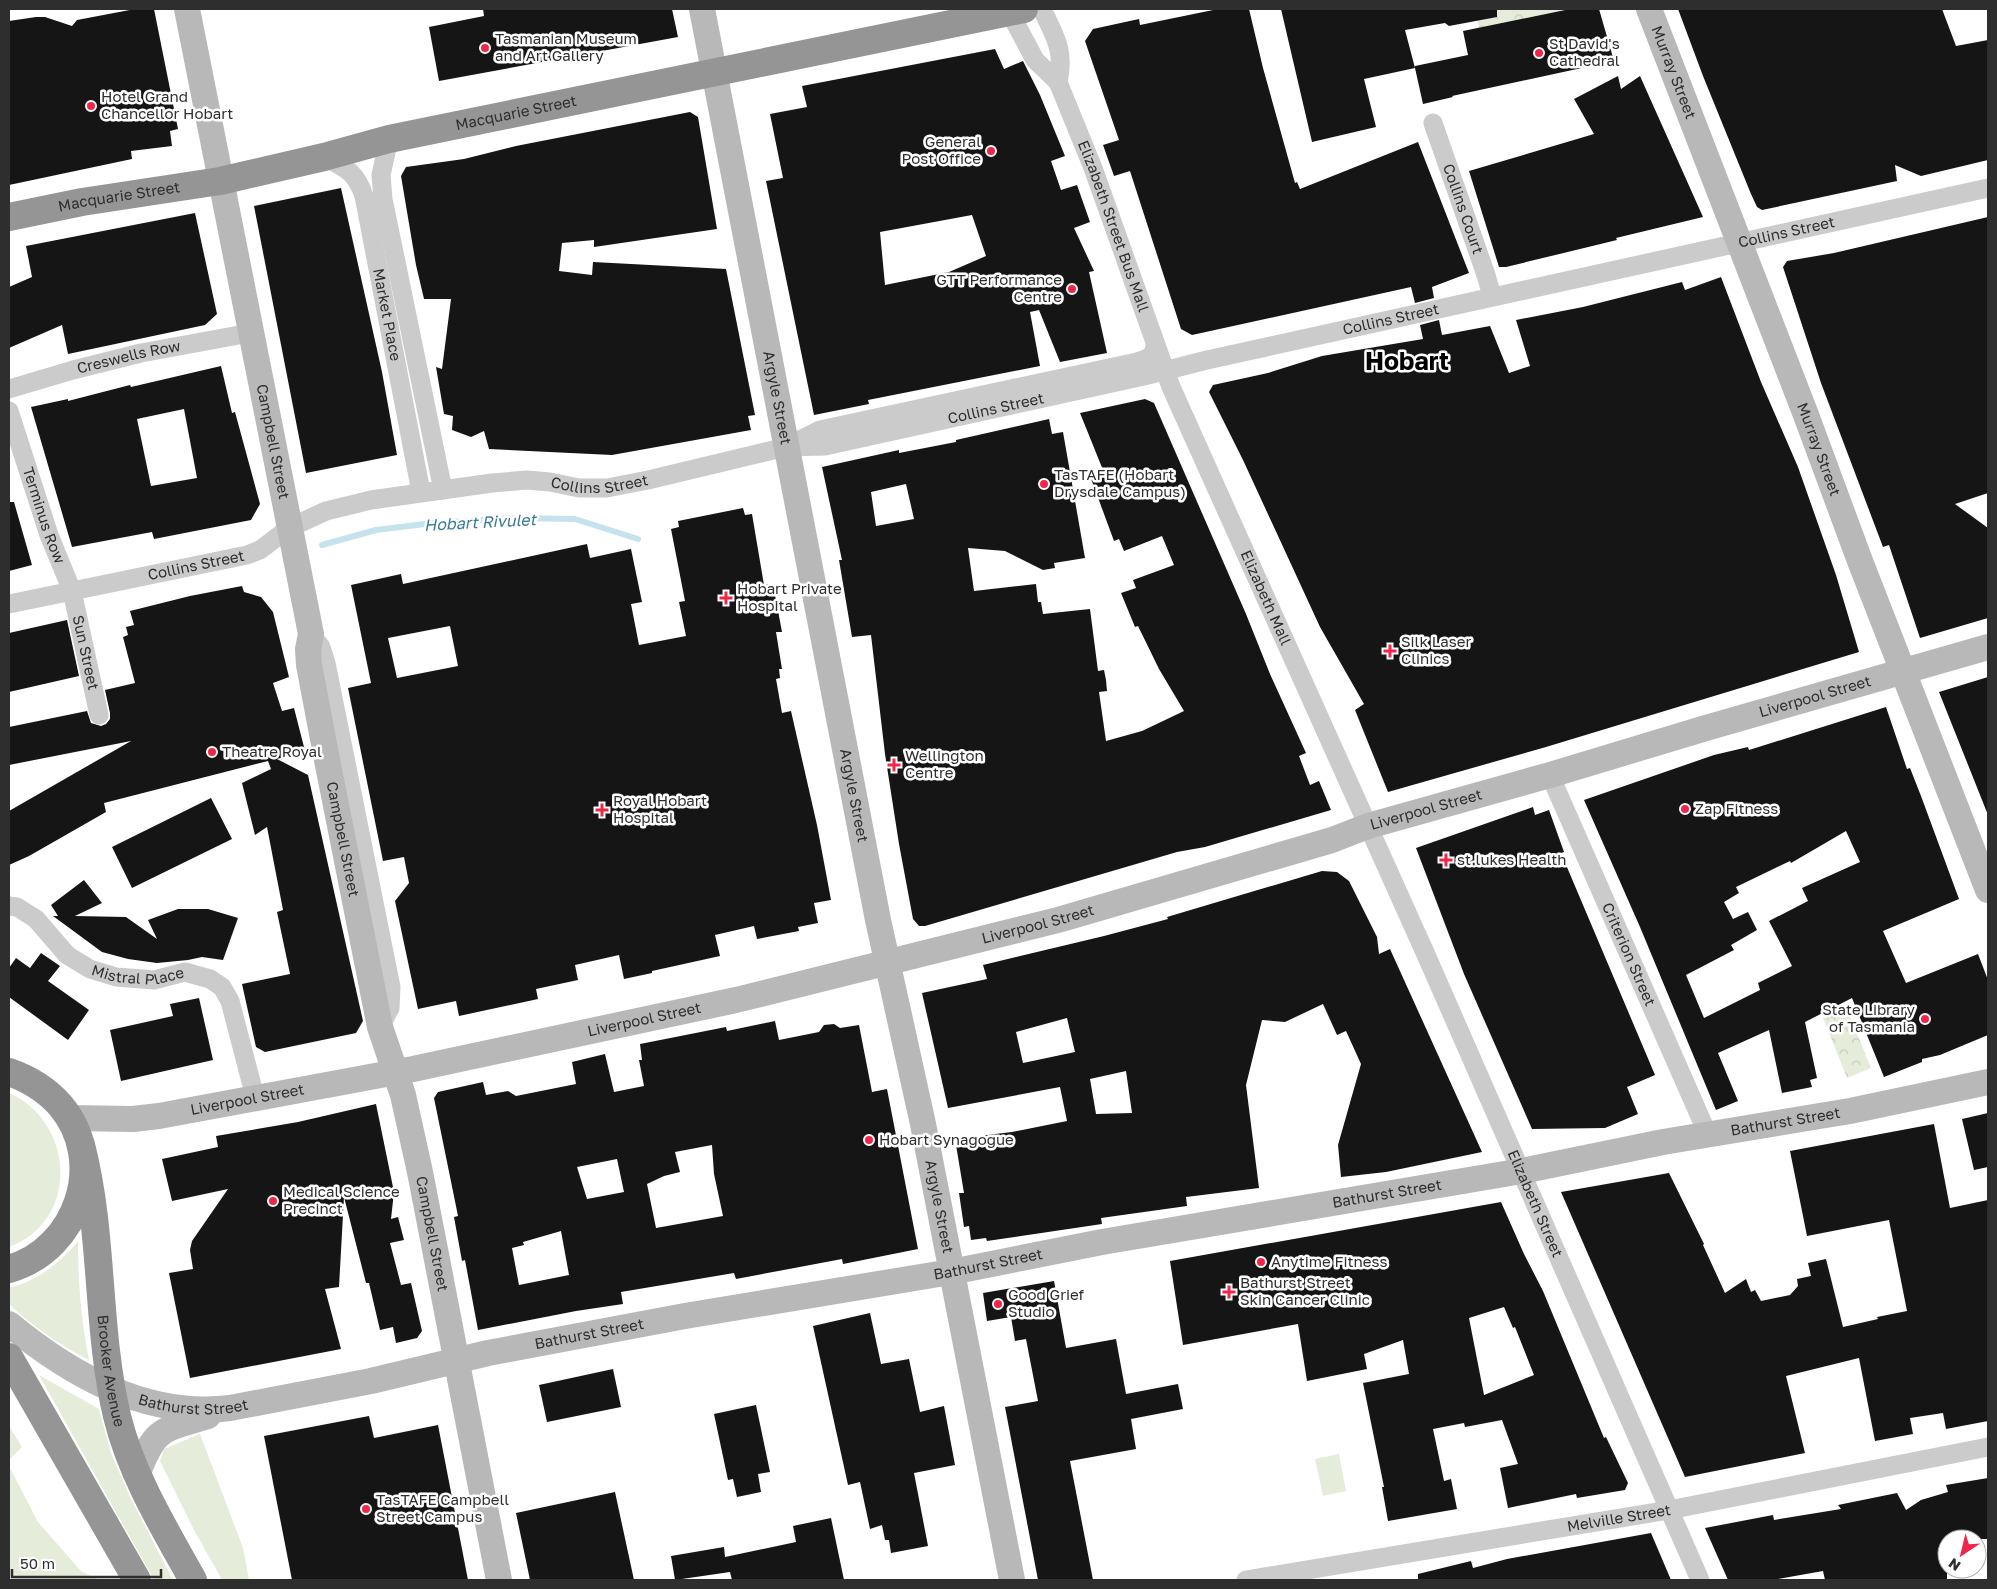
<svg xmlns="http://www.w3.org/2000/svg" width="1997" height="1589" font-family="'Golos Text',sans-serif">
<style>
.green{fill:#e6ecda}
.park{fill:url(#park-crowns)}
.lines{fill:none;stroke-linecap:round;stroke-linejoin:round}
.stream{stroke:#c5e2ed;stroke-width:6}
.building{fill:#151515;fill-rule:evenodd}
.street{stroke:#cbcbcb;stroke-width:19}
.secondary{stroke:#b8b8b8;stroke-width:26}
.highway{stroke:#959595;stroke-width:28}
.poi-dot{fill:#f0254a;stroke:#fff;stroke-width:2}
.labels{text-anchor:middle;stroke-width:5;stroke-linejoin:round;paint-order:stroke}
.poi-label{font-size:15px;fill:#2e2e2e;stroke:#fff;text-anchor:start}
.street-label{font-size:15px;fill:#2e2e2e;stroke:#fff}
.water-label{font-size:16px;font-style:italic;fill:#377b95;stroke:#fff}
.town-label{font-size:25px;font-weight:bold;fill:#000;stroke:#fff}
</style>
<defs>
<pattern id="park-crowns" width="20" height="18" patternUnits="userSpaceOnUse" patternTransform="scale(1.25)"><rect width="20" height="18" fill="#e6ecda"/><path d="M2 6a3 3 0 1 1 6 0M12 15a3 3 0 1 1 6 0" fill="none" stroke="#c6cbbb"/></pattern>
</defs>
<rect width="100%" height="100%" fill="#fff"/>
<path class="green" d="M9 1093C75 1122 80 1221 9 1247Z
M78 1241C78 1281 81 1320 89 1360 58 1344 35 1328 9 1304V1288C37 1281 60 1263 78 1241Z
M39 1375 99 1409 111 1453 130 1497 173 1580H154Z
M9 1426 22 1447 9 1460Z
M200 1434 243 1548 249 1580H222L193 1528 160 1461 164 1449Z
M1339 1454 1346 1491 1323 1496 1315 1459Z
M9 1466 38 1522 81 1571 99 1580H9Z"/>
<path class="park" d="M1475 9H1569L1479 28Z
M1847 1009 1871 1068 1847 1078 1823 1018Z"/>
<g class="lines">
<path class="stream" d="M322 545 376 530 433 523 516 518 575 519 638 539"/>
</g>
<path class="building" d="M135 9H154L178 129 170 131 172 146 131 151 132 159 9 185V21L36 17H45L72 26 77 20Z
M483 9H672L678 37 439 81 429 27 484 16Z
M1218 9H1249L1263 68 1295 183 1297 182 1300 189 1418 142 1469 273 1432 287 1434 298 1415 303 1411 287 1192 335 1181 329 1130 171 1114 176 1103 145 1119 140 1085 41 1093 29 1139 19 1140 25Z
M1281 9H1497V17L1449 26 1445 23 1405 30 1415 68V66L1468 55 1463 31 1570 9H1599L1614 61 1452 96 1453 97 1423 104 1415 68 1364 79 1376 127 1312 142Z
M1678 9H1942L1956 46 1988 40V160L1921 176 1895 165 1897 181 1762 210 1757 207 1751 194 1703 76Z
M995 49 1004 69 1023 61 1040 95 1065 156 1051 161 1061 190 1077 185 1090 222 1074 228 1094 271 1089 272 1107 353 1060 362 1039 310 1030 312 1040 366 868 400 869 404 814 415 766 181 783 178 770 114 807 107 802 86ZM972 215 986 256 949 272 885 285 880 232Z
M1618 76 1621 89 1640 76 1703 217 1616 238 1617 240 1506 267H1499L1469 171 1594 134 1574 99Z
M690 112 698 117 717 229 594 247V240L562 243 559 271 592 275 593 262 726 269 755 415 748 416 751 430 612 455 489 449 484 431 471 437 452 430 453 416 444 414 436 367 442 369 451 299H424L416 265 401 176 406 167 464 159 516 146Z
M341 188 382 372 397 455 306 473 254 206Z
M195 213 217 314 205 325 68 354 62 325 9 348V287L32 277 26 246Z
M1988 217V493L1955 504 1988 528V618L1920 638 1889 545 1883 547 1821 383 1783 267 1787 261 1834 253Z
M1721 277 1761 382 1798 467 1836 575 1859 652 1546 747 1388 792 1355 710 1364 704 1320 627 1243 460 1209 392 1213 385 1268 373 1322 356 1423 339 1420 325 1439 320 1442 335 1490 326 1509 373 1530 366 1516 320 1583 307 1682 282 1685 290Z
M221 366 232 413 235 412 260 504 251 520 154 539 152 532 72 547 31 407 68 399V401L130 385 131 387ZM184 409 197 478 151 486 137 419Z
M1145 399 1154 403 1246 614 1270 674 1306 753 1299 756 1310 785 1319 781 1331 810 1205 847 1177 852 925 926H919L913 919 899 844 885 754 871 635 852 637 839 560H842L822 467 899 450V453L956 442V440L1049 419 1052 434 1063 432 1085 558 1054 563 1055 568 1043 570 1005 551 968 548 974 591 1036 584 1038 602H1041L1043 614 1090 609 1098 671 1104 670 1106 680 1107 691 1099 692 1106 741 1142 731 1184 711 1159 669 1138 626 1135 627 1121 593 1136 588 1133 580 1174 565 1162 536 1124 551 1119 539 1114 541 1090 476 1103 470 1080 413ZM906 484 914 519 876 526 871 492Z
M9 502H14L32 565 9 571Z
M743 508 745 515 752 514 764 585 773 584 782 632H776L782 669H779L780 678 776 679 782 713 791 711 817 825 831 900 814 903 818 923 798 927 799 931 757 939 754 926 715 935 720 956 652 971V973L624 979 619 955 575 965 578 980 536 989 538 999 459 1016 456 1001 418 1009 395 901 409 883 404 857 383 861 348 688 371 683 351 585 401 574 403 584 587 544 590 558 631 549 642 602 631 604 639 645 686 636 679 602 685 601 671 529 679 527 678 521ZM450 626 458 666 397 678 388 638Z
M242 586 244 592 261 597 273 612 289 677 273 683 282 711 294 708 305 751 277 759 308 775 363 1021 356 1033 265 1052 256 1047 242 984 290 974 277 912 283 910 267 827 255 835 242 783 271 769 268 761 104 803 106 812 29 856 9 865V811L131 741 9 765V727L87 711 91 723 101 726 106 724 110 719V713L105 690 135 683 123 637 128 635 126 627 134 625 130 611 190 596Z
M67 620 79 676 9 692V633Z
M1988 677V815L1939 692Z
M1886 707 1907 769 1910 768 1921 796 1959 899 1883 931 1906 983 1978 954 1988 980V1035L1940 1055 1922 1059V1062L1884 1077 1852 998 1805 1022 1817 1078 1810 1080 1812 1087 1782 1093 1769 1030 1718 1053 1738 1101 1716 1110 1640 927 1584 800 1714 755 1748 747 1749 750ZM1846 831 1860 862 1802 888 1808 901 1769 921 1792 966 1758 983 1760 990 1704 1018 1686 975 1734 950 1731 945 1757 930 1748 912 1733 919 1724 902 1739 893 1736 887 1790 861 1791 863Z
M211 798 232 839 132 888 112 847Z
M1533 807 1535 815 1549 810 1564 852 1561 853 1655 1075 1627 1087 1638 1114 1605 1128 1532 1129 1464 974 1416 848Z
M1322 871 1337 872 1349 881 1377 937 1379 954 1390 949 1482 1152 1386 1172 1341 1177 1338 1145 1361 1064 1346 1031 1337 1035 1323 1004 1285 1022 1262 1020 1246 1085 1259 1188 1186 1197 1187 1206 1101 1218 1102 1224 987 1241 986 1238 971 1240 969 1226 964 1227 959 1193H964L955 1139 1012 1132 1067 1121 1060 1087 948 1108 922 993 987 979 983 965 1104 936 1168 919 1167 917ZM1067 1018 1075 1052 1023 1063 1016 1032ZM1126 1071 1132 1113 1096 1114 1090 1079Z
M84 880 102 903 75 916 126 917 157 939 148 920 178 909H208L238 918 223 960 202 957 188 960 157 963 128 959 102 952 53 916H58L51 905Z
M41 953 60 966 48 981 89 1010 68 1040 9 997V968L16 958 30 968Z
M199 998 213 1060 121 1081 110 1030 173 1016 170 1004Z
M775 1021 779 1040 819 1032 824 1025 834 1024 840 1028 859 1025 872 1092 887 1089 918 1249 843 1264 842 1259 736 1279 734 1273 621 1292 623 1304 576 1311 478 1330 465 1260 462 1261 454 1217 458 1216 434 1098 438 1092 483 1082 486 1095 508 1091 516 1096 576 1084 572 1062 605 1054 614 1092 644 1086 639 1060H642L640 1044 726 1027 727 1031ZM712 1145 714 1174 723 1216 656 1228 647 1184 664 1176 680 1172 675 1152ZM617 1159 624 1192 587 1199 577 1167ZM561 1231 569 1275 519 1285 512 1248 524 1245 523 1242Z
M376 1104 394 1192 391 1219 398 1217 404 1240 390 1243 401 1285 411 1283 422 1331 417 1338 396 1343 393 1327 380 1330 369 1283H366L344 1197 339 1287 325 1289 341 1349 190 1378 169 1273 193 1269 190 1250 192 1241 228 1189 172 1201 162 1159 218 1147 216 1136 298 1122Z
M1988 1113V1167L1974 1170 1962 1119Z
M1934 1124 1950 1208 1988 1200V1421L1946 1429 1943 1413 1910 1418 1913 1434 1875 1441 1859 1358 1786 1376 1805 1453 1685 1477 1561 1192 1669 1173 1704 1244 1703 1245 1725 1293 1746 1279 1751 1292 1755 1290 1761 1301 1790 1295 1798 1286 1797 1279 1811 1276 1808 1263 1826 1259 1843 1327 1878 1319 1877 1317 1907 1311 1889 1220 1807 1236 1790 1151Z
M1501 1202 1524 1254 1543 1291 1604 1438 1606 1437 1628 1483 1625 1490 1577 1498 1576 1494 1508 1508 1500 1468 1518 1464 1502 1420 1465 1427 1464 1423 1433 1429 1444 1481 1451 1479 1457 1509 1388 1521 1382 1487H1384L1363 1383 1409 1374 1403 1340 1364 1354 1367 1369 1307 1381 1298 1324 1183 1345 1170 1261ZM1504 1307 1513 1328 1515 1327 1534 1375 1484 1395 1469 1318Z
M1054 1281 1066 1348 1116 1339 1126 1394 1178 1384 1183 1409 1131 1419 1136 1449 1070 1461 1093 1580H1038L1005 1407 1038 1401 1026 1339 1015 1341 1011 1317 987 1321 983 1293Z
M870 1313 881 1364 909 1359 920 1412 944 1406 955 1465 914 1473 928 1546 891 1553 889 1540H885L882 1525 870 1529 860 1482 848 1485 813 1326Z
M613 1369 621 1407 547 1422 539 1385Z
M756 1405 770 1472 758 1474 761 1492 737 1497 733 1479 728 1480 714 1414Z
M369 1416 374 1438 438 1425 468 1580H292L264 1436Z
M1988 1478V1539H1947V1580H1825L1823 1571 1778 1579V1580H1728L1705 1528 1773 1515 1774 1520 1841 1509 1838 1505 1897 1493 1906 1510 1921 1500 1948 1492 1946 1485Z
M615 1492 634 1580H530L516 1513Z
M831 1518 844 1580H732L730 1572 675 1580 671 1556 724 1547 725 1557 796 1542 793 1526Z
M1651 1533 1671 1580H1418V1574L1471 1561 1473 1568 1507 1559Z"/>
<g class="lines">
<g class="street">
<path id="s1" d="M1008 9 1035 60 1058 82 1093 168 1171 387 1427 957 1700 1580"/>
<path d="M1042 9C1055 37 1065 50 1058 82"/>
<path id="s2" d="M1433 123 1486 275 1492 296"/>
<path d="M389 139 381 175 383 199 443 490"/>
<path id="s3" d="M324 157C346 168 356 172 364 196L421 492"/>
<path id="s4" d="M9 389 73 370 141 353 250 333"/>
<path id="s5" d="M9 411 49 535 72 591 99 715"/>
<path d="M792 444 820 430 1137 362C1147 359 1154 357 1155 346"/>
<path id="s6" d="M9 604 247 555 260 550 289 528 326 511 371 500 492 483 527 480 550 482 579 488H607L648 480 786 447 825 446 1144 376 1207 360 1988 188"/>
<path d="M311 634 321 647 326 663 391 987 390 1008 380 1027"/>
<path id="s7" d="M1550 775 1708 1135"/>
<path id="s8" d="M9 906 17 907 36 919 67 955 90 969 116 977 154 980 185 972 210 979 222 987 230 1001 255 1097"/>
<path id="s9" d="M1246 1580 1669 1510 1988 1447"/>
</g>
<g class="secondary">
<path id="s10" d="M187 9 311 634 308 649 309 665 327 760 380 1027 403 1095 420 1172 499 1580"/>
<path id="s11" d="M702 9 878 920 923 1124 1012 1580"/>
<path id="s12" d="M1649 9 1806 415 1860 561 1988 890"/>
<path id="s13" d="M69 1118 133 1119 159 1116 413 1069 736 1000 1058 920 1332 840 1368 826 1550 775 1706 728 1988 647"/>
<path id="s14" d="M9 1324C71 1375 146 1418 230 1408L371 1381 488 1353 685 1316 951 1272 1102 1242 1522 1171 1663 1142 1850 1111 1988 1082"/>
<path d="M137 1475C155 1427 162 1430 208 1416"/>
</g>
<g class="highway">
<path id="s15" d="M9 217 82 202 220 181 324 157 389 139 1024 9"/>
<path d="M9 1072C29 1079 45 1088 60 1105 108 1161 78 1249 9 1269"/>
<path id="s16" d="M81 1145C104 1234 96 1327 117 1416 131 1474 164 1528 193 1580"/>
<path d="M9 1357 137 1580"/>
</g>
</g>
<g class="poi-dot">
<circle cx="485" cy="48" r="5"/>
<circle cx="1539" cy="53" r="5"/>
<circle cx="91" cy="106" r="5"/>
<circle cx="991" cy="151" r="5"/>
<circle cx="1072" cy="289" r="5"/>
<circle cx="1044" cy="484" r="5"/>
<path d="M723.5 590.5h5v5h5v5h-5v5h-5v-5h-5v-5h5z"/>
<path d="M1387.5 643.5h5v5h5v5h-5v5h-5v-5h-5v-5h5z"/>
<circle cx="212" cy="752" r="5"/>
<path d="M891.5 757.5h5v5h5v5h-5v5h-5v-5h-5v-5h5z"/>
<circle cx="1685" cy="809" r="5"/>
<path d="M599.5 802.5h5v5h5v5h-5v5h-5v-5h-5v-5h5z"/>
<path d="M1443.5 852.5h5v5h5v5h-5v5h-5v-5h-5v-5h5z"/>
<circle cx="1925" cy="1019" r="5"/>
<circle cx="869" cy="1140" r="5"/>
<circle cx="273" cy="1201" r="5"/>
<circle cx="1261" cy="1262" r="5"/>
<path d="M1226.5 1284.5h5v5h5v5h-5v5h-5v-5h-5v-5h5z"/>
<circle cx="998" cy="1304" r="5"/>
<circle cx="366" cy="1509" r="5"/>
</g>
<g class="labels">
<g class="poi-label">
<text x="495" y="44">Tasmanian Museum<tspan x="495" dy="17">and Art Gallery</tspan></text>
<text x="1549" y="49">St David's<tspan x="1549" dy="17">Cathedral</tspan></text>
<text x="101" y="102">Hotel Grand<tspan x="101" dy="17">Chancellor Hobart</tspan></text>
<text x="981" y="147" text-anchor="end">General<tspan x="981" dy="17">Post Office</tspan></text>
<text x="1062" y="285" text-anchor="end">GTT Performance<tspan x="1062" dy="17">Centre</tspan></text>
<text x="1054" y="480">TasTAFE (Hobart<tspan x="1054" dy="17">Drysdale Campus)</tspan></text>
<text x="737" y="594">Hobart Private<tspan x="737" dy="17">Hospital</tspan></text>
<text x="1401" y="647">Silk Laser<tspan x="1401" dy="17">Clinics</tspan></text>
<text x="222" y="757">Theatre Royal</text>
<text x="905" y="761">Wellington<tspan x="905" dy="17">Centre</tspan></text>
<text x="613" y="806">Royal Hobart<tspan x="613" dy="17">Hospital</tspan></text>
<text x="1695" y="814">Zap Fitness</text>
<text x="1457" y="865">st.lukes Health</text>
<text x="1915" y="1015" text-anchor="end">State Library<tspan x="1915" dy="17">of Tasmania</tspan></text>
<text x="879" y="1145">Hobart Synagogue</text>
<text x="283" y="1197">Medical Science<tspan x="283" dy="17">Precinct</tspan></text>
<text x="1271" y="1267">Anytime Fitness</text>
<text x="1240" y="1288">Bathurst Street<tspan x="1240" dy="17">Skin Cancer Clinic</tspan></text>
<text x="1008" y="1300">Good Grief<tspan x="1008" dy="17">Studio</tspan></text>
<text x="376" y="1505">TasTAFE Campbell<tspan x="376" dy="17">Street Campus</tspan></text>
</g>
<g class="street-label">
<text dy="5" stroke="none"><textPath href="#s12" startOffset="68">Murray Street</textPath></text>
<text dy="5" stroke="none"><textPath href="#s15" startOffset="518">Macquarie Street</textPath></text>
<text dy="5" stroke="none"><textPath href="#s15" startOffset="112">Macquarie Street</textPath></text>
<text dy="5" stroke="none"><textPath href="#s2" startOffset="91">Collins Court</textPath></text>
<text dy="5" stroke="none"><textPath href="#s1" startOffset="244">Elizabeth Street Bus Mall</textPath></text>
<text dy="5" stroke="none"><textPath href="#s6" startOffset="1826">Collins Street</textPath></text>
<text dy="5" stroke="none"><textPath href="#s3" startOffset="179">Market Place</textPath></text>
<text dy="5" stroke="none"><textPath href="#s6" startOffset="1421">Collins Street</textPath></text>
<text dy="5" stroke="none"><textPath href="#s4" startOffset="124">Creswells Row</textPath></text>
<text dy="5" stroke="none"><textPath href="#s11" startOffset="396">Argyle Street</textPath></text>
<text dy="5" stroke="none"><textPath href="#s6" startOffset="1016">Collins Street</textPath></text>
<text dy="5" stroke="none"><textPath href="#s10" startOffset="441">Campbell Street</textPath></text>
<text dy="5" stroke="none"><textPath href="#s12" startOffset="472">Murray Street</textPath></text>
<text dy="5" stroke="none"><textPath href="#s6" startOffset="611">Collins Street</textPath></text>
<text dy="5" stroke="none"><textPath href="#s5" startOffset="110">Terminus Row</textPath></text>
<text dy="5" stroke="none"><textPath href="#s6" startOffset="191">Collins Street</textPath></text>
<text dy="5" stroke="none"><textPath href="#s1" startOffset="646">Elizabeth Mall</textPath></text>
<text dy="5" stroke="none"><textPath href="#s5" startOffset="254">Sun Street</textPath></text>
<text dy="5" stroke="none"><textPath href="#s13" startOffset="1800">Liverpool Street</textPath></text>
<text dy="5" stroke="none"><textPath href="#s11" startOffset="801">Argyle Street</textPath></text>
<text dy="5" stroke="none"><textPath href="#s13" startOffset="1395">Liverpool Street</textPath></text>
<text dy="5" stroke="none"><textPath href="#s10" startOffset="846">Campbell Street</textPath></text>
<text dy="5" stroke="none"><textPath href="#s13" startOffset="990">Liverpool Street</textPath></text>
<text dy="5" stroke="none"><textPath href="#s7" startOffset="196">Criterion Street</textPath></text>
<text dy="5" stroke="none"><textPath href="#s8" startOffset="154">Mistral Place</textPath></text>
<text dy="5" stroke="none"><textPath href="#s13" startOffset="585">Liverpool Street</textPath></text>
<text dy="5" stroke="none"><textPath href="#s13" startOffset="180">Liverpool Street</textPath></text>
<text dy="5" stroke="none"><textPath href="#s14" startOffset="1825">Bathurst Street</textPath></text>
<text dy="5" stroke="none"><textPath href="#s14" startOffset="1420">Bathurst Street</textPath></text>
<text dy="5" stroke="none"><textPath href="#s1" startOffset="1309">Elizabeth Street</textPath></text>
<text dy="5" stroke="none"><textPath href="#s11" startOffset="1221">Argyle Street</textPath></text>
<text dy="5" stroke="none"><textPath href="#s10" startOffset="1251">Campbell Street</textPath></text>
<text dy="5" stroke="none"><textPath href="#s14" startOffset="1015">Bathurst Street</textPath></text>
<text dy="5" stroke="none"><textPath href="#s14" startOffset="610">Bathurst Street</textPath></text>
<text dy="5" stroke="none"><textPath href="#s16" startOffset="228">Brooker Avenue</textPath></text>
<text dy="5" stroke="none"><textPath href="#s14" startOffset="206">Bathurst Street</textPath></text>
<text dy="5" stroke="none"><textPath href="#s9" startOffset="378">Melville Street</textPath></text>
</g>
<g class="water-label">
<text transform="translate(480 522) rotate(-3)" y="6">Hobart Rivulet</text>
</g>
<g class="town-label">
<text x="1407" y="370">Hobart</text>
</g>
</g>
<rect width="1997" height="1589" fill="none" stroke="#2e2e2e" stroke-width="20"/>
<g transform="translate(1962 1554) rotate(215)"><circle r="24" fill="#ffffff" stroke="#ababab"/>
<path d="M0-4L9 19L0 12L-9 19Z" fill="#f0254a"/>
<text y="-8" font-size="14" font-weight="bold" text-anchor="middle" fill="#2e2e2e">N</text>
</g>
<path d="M12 1569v8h149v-8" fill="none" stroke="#2e2e2e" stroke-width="2.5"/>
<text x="20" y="1569" font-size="15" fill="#2e2e2e" stroke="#ffffff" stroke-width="4" paint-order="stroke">50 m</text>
</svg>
